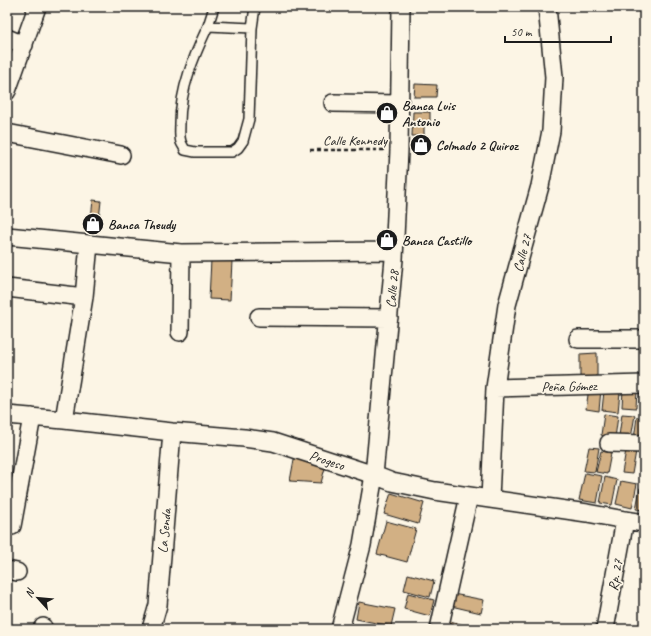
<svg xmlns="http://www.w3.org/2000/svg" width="651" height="636" font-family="Caveat,sans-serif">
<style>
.building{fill:#d2b084;stroke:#1c1c1c}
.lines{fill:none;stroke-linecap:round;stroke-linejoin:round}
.lane-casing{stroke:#1c1c1c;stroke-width:12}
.street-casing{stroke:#1c1c1c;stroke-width:20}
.path{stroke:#1c1c1c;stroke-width:2.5;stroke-dasharray:4 3;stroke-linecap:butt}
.lane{stroke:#fcf5e5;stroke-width:9}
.street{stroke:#fcf5e5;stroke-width:17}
.labels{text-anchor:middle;stroke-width:3.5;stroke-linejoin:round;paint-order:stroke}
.poi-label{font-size:14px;font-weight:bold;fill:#1c1c1c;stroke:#fcf5e5;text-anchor:start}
.street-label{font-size:14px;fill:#1c1c1c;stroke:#fcf5e5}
</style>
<rect width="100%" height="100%" fill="#fcf5e5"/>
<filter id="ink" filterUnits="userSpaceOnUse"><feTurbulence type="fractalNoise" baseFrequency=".025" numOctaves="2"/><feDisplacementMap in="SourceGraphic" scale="8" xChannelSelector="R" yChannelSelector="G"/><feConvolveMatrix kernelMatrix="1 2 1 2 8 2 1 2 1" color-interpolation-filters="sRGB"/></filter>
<g filter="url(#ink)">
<path class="building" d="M415 84 437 85 436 97H414Z
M384 112H390L389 115H384Z
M413 112H430V124H424V136H412Z
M418 141 426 142 425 149 417 148Z
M93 200 101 201 98 228H90Z
M211 260 232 261 230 300 209 299Z
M597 353V377L580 378V354Z
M641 386H644V406L639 405Z
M589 388 601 389 599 411 586 409Z
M623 389 637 390 636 408 622 407Z
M604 391 620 392 618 412 602 410Z
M604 414 618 416 615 438 601 435Z
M622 414 635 415 631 438 619 436Z
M637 417 644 418V440L634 439Z
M589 447 599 448 595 472 584 471Z
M626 450 636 451 632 474 622 473Z
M601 451 611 453 607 474 596 472Z
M295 454 326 464 321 483 290 481Z
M585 473 602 476 597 503 579 500Z
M605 477 617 480 612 505 600 503Z
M621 481 637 484 632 508 616 504Z
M640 488H644V510L636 509Z
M391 493 424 503 418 524 384 514Z
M386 521 416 529 407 562 377 554Z
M408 574 434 581 430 597 404 590Z
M408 593 434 600 430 616 404 609Z
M453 594 484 600 481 613 451 606Z
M359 602 395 609 391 626 356 619Z
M447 620 477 629H444Z"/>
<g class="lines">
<g class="lane-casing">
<path id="lane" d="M208 26 214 7
M252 28 249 119 243 141 238 148 232 152H195L185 150C184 147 182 145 181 142 179 136 180 129 180 123 180 89 194 56 208 26L252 28 255 7"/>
</g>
<g class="street-casing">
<path id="street" d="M7 38 24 45
M7 91 37 7
M333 103 400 104
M7 133 121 155
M7 236 181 253 394 251
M7 288 84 297
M259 317 389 318
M180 332 181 253
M578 339H644
M495 388 644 384
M7 415 64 420 172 432 244 438 273 442 374 475 392 482 435 491 587 513 625 520 644 523
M64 420 84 297 89 244
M609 443 644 444
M490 499 495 388 507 305 540 186 551 131 554 77 547 7
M12 526 32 417
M7 570 17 572
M42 629 43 627
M151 629 158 605 172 432
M340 629 362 545 374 475 394 259 399 150 401 7
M439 629 469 496
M605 629 625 520"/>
</g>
<path class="path" d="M310 150H384"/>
<use href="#lane" class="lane"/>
<use href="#street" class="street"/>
</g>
</g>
<defs>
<g id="shop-disc" transform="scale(1.15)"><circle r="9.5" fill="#1c1c1c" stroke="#fcf5e5"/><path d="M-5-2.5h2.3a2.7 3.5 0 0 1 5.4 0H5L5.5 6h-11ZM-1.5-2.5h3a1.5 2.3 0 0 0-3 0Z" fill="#fff"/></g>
</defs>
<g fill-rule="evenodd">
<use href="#shop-disc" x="387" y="113"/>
<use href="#shop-disc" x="421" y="145"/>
<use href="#shop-disc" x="93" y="224"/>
<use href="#shop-disc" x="387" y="240"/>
</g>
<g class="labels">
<g class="poi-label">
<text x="402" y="110">Banca Luis<tspan x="402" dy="16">Antonio</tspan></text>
<text x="436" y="150">Colmado 2 Quiroz</text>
<text x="108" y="229">Banca Theudy</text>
<text x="402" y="245">Banca Castillo</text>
</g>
<g class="street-label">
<text x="355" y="145">Calle Kennedy</text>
<text transform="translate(522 253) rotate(-75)" y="5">Calle 27</text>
<text transform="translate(392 289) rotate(-85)" y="5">Calle 28</text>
<text transform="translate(569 386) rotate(-1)" y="5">Peña Gómez</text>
<text transform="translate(327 460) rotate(18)" y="5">Progeso</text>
<text transform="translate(164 531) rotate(-85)" y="5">La Senda</text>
<text transform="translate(615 575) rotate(-80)" y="5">Rp. 27</text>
</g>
</g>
<rect width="651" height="636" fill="none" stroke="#fcf5e5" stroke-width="24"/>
<rect x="12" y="12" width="627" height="612" fill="none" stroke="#1c1c1c" stroke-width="1.5" filter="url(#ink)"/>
<g transform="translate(38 598) rotate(297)" stroke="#fcf5e5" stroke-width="3" paint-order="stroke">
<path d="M0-3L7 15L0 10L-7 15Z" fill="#1c1c1c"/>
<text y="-6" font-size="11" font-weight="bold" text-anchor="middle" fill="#1c1c1c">N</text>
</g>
<path d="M505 36v6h106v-6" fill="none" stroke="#1c1c1c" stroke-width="2"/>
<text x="511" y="36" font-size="12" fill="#1c1c1c" stroke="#fcf5e5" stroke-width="3" paint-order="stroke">50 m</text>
</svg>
